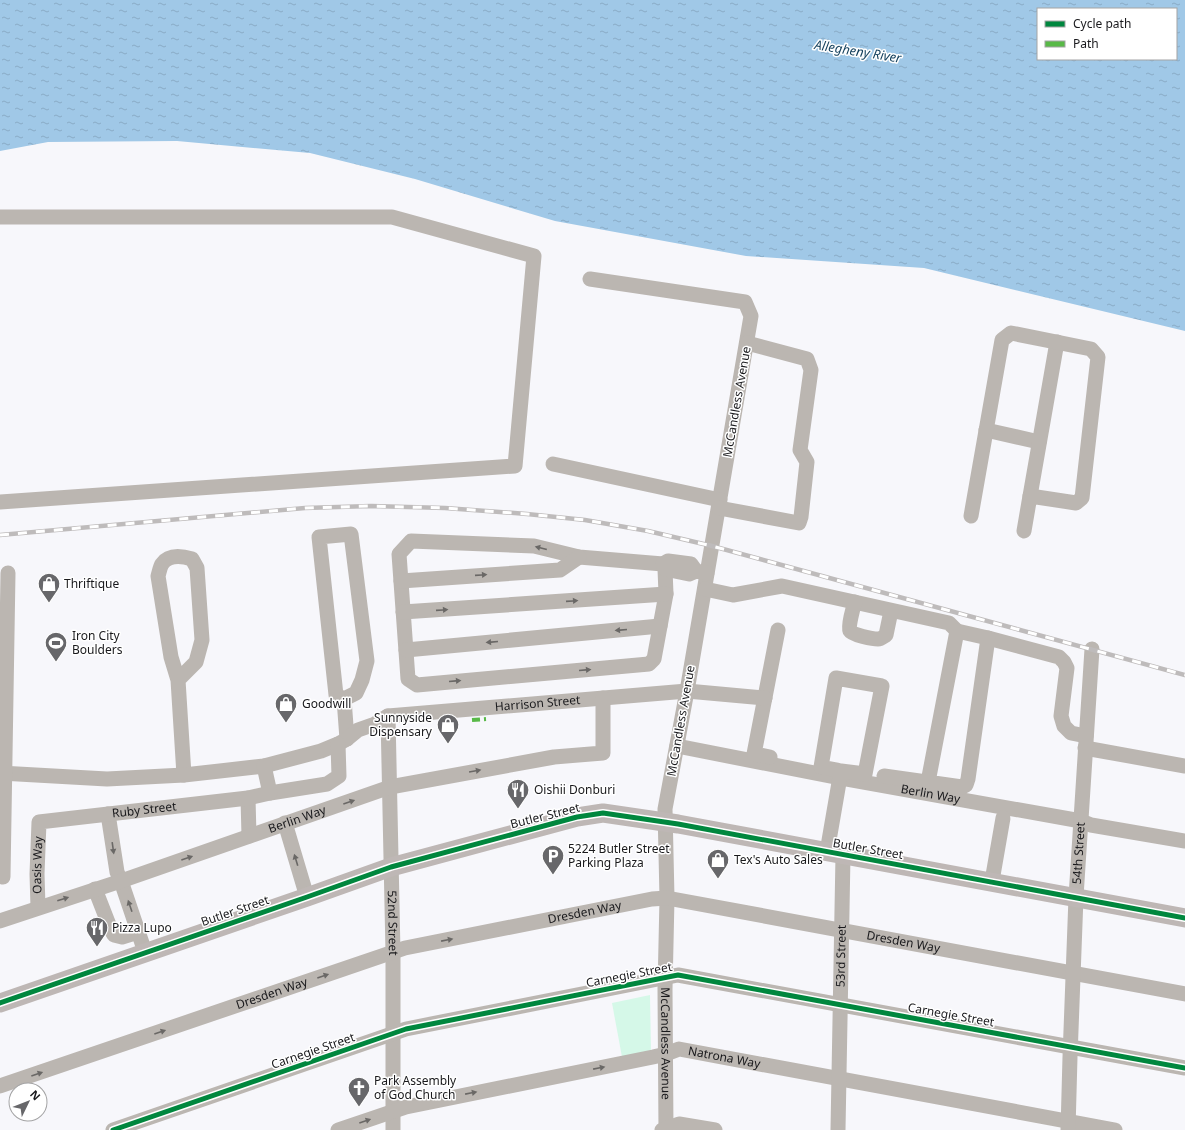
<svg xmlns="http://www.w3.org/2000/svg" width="1185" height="1130" font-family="'Noto Sans',sans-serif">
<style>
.park{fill:#d5f8e8}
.water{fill:url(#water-ripples);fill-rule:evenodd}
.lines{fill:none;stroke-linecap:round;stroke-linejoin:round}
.minor{stroke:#bbb6b1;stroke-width:15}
.major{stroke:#beb7b5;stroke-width:19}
.rail-casing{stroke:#bebbbb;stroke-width:4.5}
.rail{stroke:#fff;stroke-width:3;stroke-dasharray:9;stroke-linecap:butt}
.quiet{stroke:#58b947;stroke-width:4;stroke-dasharray:8 4;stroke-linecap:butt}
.cycleway-casing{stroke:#fff;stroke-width:8}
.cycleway{stroke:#00873e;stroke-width:5}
.oneway{fill:#6a6866}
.labels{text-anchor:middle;stroke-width:3;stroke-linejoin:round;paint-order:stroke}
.street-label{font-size:12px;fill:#19191c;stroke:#fff}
.poi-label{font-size:12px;fill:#19191c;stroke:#fff;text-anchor:start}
.water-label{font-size:13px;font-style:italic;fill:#113e5b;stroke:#fff}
</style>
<defs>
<pattern id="water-ripples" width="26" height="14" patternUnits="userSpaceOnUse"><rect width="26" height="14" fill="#a0c8e7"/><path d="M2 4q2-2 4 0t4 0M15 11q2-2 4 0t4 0" fill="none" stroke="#89abc6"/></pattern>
</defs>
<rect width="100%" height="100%" fill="#f7f7fb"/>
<path class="park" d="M650 995 651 1053 622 1057 612 1003Z"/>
<path class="water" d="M0 0H1185V331L924 268 746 256 555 221 415 179 310 153 177 141 48 142 0 151ZM1038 9H1176V59H1038Z"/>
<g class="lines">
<g class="minor">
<path d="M0 217H392L534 256 515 466 0 502"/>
<path id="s1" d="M590 279 745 302 751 316 687 691 665 809 667 898 665 989 666 1130"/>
<path d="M986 430 1039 442"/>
<path d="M553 464 720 500"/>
<path d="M1030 496 1057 342"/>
<path d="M719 508 799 523 801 517 807 462 800 450 811 370 807 359 747 343"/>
<path d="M971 516 1002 340 1011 333 1091 349 1098 357 1082 498 1076 503 1030 496 1024 531"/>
<path d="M351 534 367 661 362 680 356 693 344 699 336 695 319 537Z"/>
<path d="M663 564 579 557 534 546 411 541 399 554 408 679 417 685 649 664 654 659 666 594 665 569"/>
<path d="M696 571 691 564 668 561 663 564 665 569 689 574 696 571 707 573"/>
<path d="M401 581 560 570 579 557"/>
<path d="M705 589 733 595 782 586 949 623 957 631"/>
<path d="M855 602C853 608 848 626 850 631 852 635 873 639 878 639 881 639 883 637 886 635L891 611"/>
<path d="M403 612 666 594"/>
<path d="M988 638 1059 657 1064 662 1067 668 1061 716 1064 726 1071 733 1086 736"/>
<path d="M406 650 660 626"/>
<path d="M178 680 196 662 202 640 197 568 192 559C182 556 169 554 162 564 160 567 159 573 158 576L171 657 178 680 184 775"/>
<path d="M344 699 347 739"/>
<path id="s2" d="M388 716 393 952V1130"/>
<path id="s3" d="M677 746 840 778 1081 821 1091 825 1185 841"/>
<path d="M1085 748 1185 766"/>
<path d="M770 757 754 754 778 630"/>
<path id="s4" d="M0 773 107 779 184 775 264 766 321 751 338 744 347 739 358 730 375 724 388 716 687 691 765 698"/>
<path d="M884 776 962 787 966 785 968 779 988 638 957 631 928 782"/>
<path d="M270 793 327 784 339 776 338 744"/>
<path d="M248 798 249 836"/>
<path d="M108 814 117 872 121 881 145 952"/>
<path d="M285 823 307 897"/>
<path d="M827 852 841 771 865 774 882 686 836 678 821 767 837 770"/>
<path d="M3 877 8 573"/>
<path d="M992 881 1003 818"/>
<path d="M95 889 111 930 114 935 122 937 138 932"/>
<path id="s5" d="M38 907 37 874 39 822 248 798 270 793 264 766"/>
<path id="s6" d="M0 921 121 881 390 787 554 757 603 753V698"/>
<path id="s7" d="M0 1086 405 948 652 899 667 898 1185 994"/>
<path d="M113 1130 406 1029 678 975 1185 1068"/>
<path id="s8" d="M338 1130 406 1107 653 1057 666 1054 679 1049 1115 1130"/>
<path d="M662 1130 679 1124 715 1130"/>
<path id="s9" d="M838 1130 843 855"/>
<path id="s10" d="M1068 1130 1070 1057 1076 897 1092 649"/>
</g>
<path class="major" d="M0 1003 307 897 391 867 577 817 603 813 678 824 1185 918"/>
<g class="rail-casing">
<path id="rail" d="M0 535 305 508 371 506 445 508 527 514 585 520 648 531 712 546 1185 675"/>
</g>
<use href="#rail" class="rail"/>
<path class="quiet" d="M472 720 486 719"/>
<g class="cycleway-casing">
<path id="cycleway" d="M0 1003 307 897 391 867 577 817 603 813 678 824 1185 918
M113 1130 406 1029 678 975 1185 1068"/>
</g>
<use href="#cycleway" class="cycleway"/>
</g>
<defs><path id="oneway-solid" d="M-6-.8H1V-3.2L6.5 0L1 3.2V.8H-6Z"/></defs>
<g class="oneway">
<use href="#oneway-solid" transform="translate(541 548) rotate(-166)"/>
<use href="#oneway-solid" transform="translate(481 575) rotate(-4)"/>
<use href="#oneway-solid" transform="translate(572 601) rotate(-4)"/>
<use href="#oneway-solid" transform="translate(442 610) rotate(-4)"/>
<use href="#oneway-solid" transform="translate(621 630) rotate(175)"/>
<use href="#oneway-solid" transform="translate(492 642) rotate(175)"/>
<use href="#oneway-solid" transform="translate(585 670) rotate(-5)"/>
<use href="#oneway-solid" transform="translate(455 681) rotate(-5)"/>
<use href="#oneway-solid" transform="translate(475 771) rotate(-10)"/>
<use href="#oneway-solid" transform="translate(349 802) rotate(-19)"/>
<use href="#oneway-solid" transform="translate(113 848) rotate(82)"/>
<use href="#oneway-solid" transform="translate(187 858) rotate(-19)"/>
<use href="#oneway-solid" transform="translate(296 860) rotate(-107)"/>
<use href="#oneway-solid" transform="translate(63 899) rotate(-18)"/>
<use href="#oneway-solid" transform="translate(130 906) rotate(-109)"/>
<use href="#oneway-solid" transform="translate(447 940) rotate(-11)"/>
<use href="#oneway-solid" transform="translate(323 976) rotate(-19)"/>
<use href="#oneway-solid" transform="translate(160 1032) rotate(-19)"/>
<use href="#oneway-solid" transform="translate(599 1068) rotate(-11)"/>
<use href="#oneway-solid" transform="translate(37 1074) rotate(-19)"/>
<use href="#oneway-solid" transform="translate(471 1093) rotate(-11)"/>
<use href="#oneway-solid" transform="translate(365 1121) rotate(-19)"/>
</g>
<defs>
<g id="shop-pin" transform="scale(1.15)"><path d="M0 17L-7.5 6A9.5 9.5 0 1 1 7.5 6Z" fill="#67676a" stroke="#fff"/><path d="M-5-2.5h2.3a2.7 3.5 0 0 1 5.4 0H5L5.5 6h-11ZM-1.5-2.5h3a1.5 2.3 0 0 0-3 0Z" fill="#fff"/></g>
<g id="stadium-pin" transform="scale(1.15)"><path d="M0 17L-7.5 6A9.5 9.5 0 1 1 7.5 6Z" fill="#67676a" stroke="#fff"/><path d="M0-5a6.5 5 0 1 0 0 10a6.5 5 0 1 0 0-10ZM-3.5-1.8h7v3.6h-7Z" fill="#fff"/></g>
<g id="restaurant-pin" transform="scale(1.15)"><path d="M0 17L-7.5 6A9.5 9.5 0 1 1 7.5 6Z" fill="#67676a" stroke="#fff"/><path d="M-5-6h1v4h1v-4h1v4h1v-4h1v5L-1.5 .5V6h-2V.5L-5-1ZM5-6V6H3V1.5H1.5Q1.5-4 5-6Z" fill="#fff"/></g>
<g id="parking-pin" transform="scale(1.15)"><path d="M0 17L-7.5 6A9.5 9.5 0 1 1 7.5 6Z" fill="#67676a" stroke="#fff"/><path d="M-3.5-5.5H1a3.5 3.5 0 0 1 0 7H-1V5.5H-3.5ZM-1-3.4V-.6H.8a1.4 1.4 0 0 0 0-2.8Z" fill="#fff"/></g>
<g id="church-pin" transform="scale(1.15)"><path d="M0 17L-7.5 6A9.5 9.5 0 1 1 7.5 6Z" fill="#67676a" stroke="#fff"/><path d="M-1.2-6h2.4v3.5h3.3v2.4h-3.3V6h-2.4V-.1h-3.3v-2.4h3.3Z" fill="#fff"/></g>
</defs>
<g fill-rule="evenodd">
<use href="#shop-pin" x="49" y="584"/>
<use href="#stadium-pin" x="56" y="643"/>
<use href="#shop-pin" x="286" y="704"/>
<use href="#shop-pin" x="448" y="725"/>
<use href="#restaurant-pin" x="518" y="790"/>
<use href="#parking-pin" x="553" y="856"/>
<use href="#shop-pin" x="718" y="860"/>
<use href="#restaurant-pin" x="97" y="928"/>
<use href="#church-pin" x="359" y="1088"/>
</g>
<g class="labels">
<g class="street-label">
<text transform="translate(737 402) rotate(-80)" y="4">McCandless Avenue</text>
<text dy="4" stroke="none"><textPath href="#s4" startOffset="550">Harrison Street</textPath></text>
<text transform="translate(681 721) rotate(-80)" y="4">McCandless Avenue</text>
<text dy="4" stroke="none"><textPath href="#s3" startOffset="258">Berlin Way</textPath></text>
<text dy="4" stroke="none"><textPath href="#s5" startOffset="191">Ruby Street</textPath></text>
<text transform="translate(545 816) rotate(-14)" y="4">Butler Street</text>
<text dy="4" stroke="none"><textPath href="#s6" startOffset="314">Berlin Way</textPath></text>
<text transform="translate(868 849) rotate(10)" y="4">Butler Street</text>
<text dy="4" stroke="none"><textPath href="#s10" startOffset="277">54th Street</textPath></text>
<text dy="4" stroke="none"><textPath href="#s5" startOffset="42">Oasis Way</textPath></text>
<text transform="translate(235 911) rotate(-19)" y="4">Butler Street</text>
<text dy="4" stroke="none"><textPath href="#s7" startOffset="611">Dresden Way</textPath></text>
<text dy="4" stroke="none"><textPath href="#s2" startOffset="207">52nd Street</textPath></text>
<text dy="4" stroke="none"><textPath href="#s7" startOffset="935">Dresden Way</textPath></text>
<text dy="4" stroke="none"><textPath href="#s9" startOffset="174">53rd Street</textPath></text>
<text transform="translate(629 975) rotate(-11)" y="4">Carnegie Street</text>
<text dy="4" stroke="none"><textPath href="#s7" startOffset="287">Dresden Way</textPath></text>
<text transform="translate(951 1015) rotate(10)" y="4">Carnegie Street</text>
<text dy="4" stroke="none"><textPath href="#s1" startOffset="907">McCandless Avenue</textPath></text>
<text transform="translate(313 1051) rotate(-19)" y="4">Carnegie Street</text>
<text dy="4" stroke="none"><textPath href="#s8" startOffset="397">Natrona Way</textPath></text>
</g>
<g class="poi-label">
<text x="64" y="588">Thriftique</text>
<text x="72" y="640">Iron City<tspan x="72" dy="14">Boulders</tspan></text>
<text x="302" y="708">Goodwill</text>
<text x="432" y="722" text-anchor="end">Sunnyside<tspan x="432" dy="14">Dispensary</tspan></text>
<text x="534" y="794">Oishii Donburi</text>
<text x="568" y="853">5224 Butler Street<tspan x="568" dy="14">Parking Plaza</tspan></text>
<text x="734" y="864">Tex's Auto Sales</text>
<text x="112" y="932">Pizza Lupo</text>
<text x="374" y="1085">Park Assembly<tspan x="374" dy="14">of God Church</tspan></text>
</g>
<g class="water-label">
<text transform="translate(858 51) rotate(9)" y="5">Allegheny River</text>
</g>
</g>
<rect x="1037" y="8" width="140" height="52" fill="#ffffff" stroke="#a3a3a4"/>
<rect x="1045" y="21" width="20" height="6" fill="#00873e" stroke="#a3a3a4"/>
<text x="1073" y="28" font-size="12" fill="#19191c">Cycle path</text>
<rect x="1045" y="41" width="20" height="6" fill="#58b947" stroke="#a3a3a4"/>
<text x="1073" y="48" font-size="12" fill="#19191c">Path</text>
<g transform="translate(28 1102) rotate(47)"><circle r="19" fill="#ffffff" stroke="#a3a3a4"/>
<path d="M0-3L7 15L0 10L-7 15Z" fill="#67676a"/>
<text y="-6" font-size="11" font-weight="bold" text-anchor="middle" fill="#19191c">N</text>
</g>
</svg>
